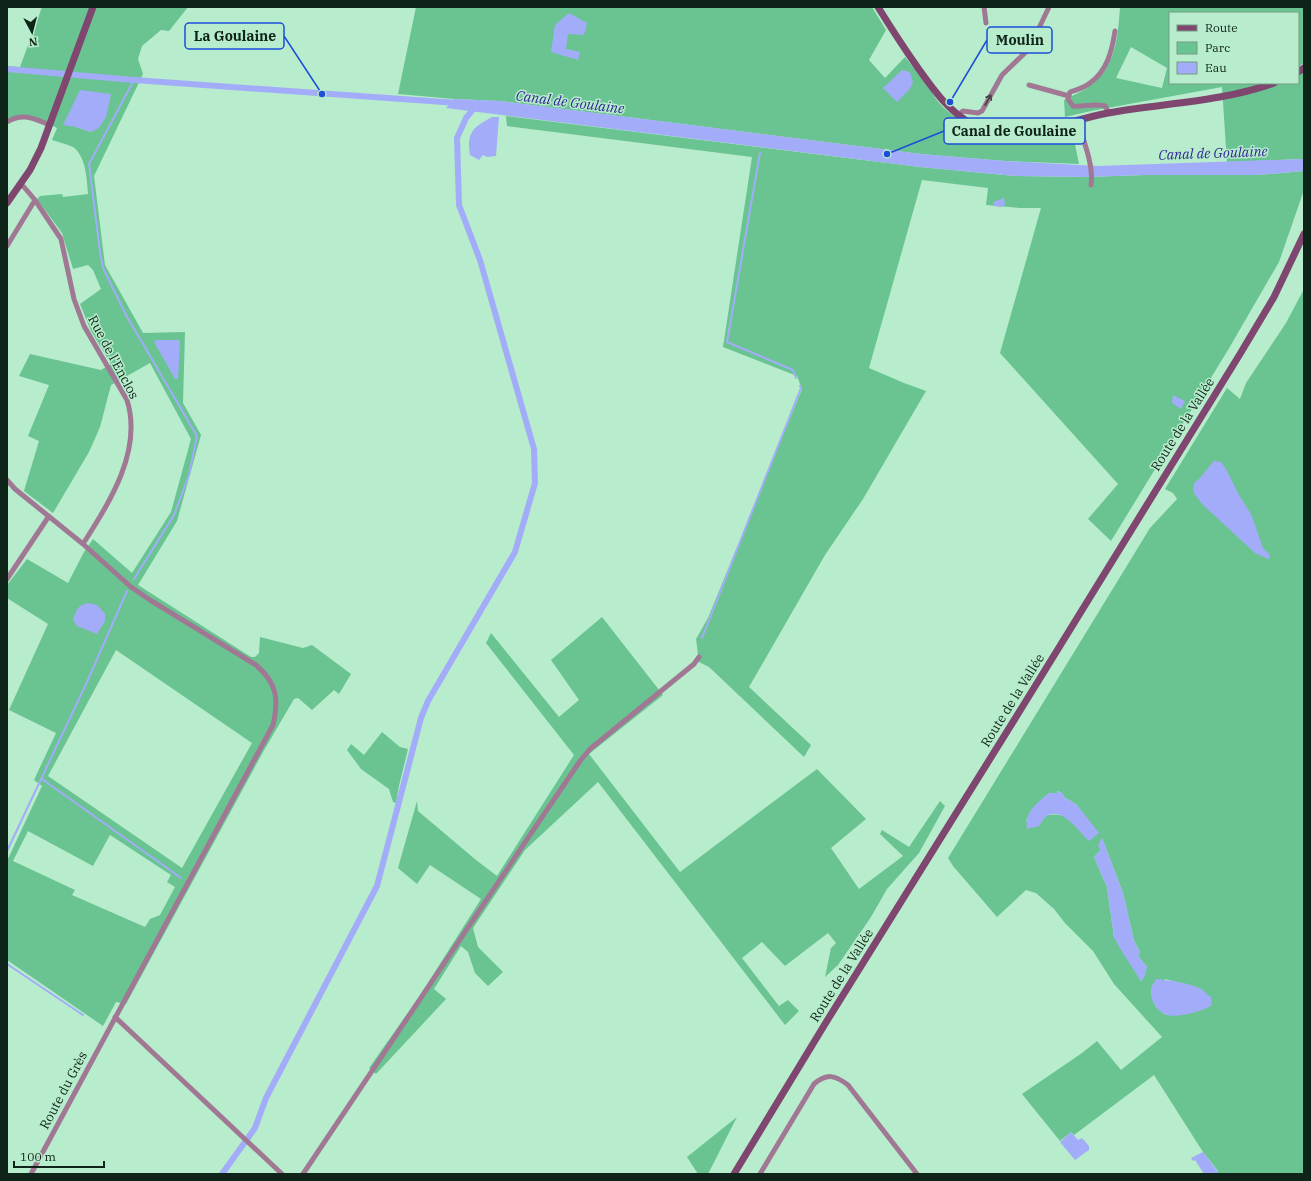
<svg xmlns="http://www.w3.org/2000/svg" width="1311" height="1181" font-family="'IBM Plex Serif',serif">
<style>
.green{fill:#69c492;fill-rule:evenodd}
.water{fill:#a3acf9}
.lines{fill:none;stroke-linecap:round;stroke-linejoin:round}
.stream{stroke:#a3acf9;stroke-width:2}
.canal{stroke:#a3acf9;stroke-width:6}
.street{stroke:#a07893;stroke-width:5}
.secondary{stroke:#7f4770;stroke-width:7}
.oneway{stroke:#424143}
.labels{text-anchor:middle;stroke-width:3;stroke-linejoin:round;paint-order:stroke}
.street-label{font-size:13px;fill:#0f2418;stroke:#b7eccc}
.water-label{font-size:14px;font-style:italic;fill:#312894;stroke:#b7eccc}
.leader{fill:none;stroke:#1d4ed8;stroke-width:1.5}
.callout-dot{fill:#1d4ed8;stroke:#b7eccc;stroke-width:1.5}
.callout{fill:#b7eccc;stroke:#1d4ed8;stroke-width:1.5}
.callout-label{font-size:14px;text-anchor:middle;font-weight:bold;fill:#0f2418}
</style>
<rect width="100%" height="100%" fill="#b7eccc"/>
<path class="green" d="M42 7H188L169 31 161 30 142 46 138 59 143 74 94 176 105 265 143 333 185 332 183 403 201 435 177 521 138 585 251 657H255L259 653 260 637 303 648 312 645 351 674 339 694 334 690 312 710 298 698 294 699 263 752 126 1004 116 1002 103 1026 7 960V861L42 786 34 780 56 733 9 710 48 624 7 598V585L27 559 68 583 84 552 93 539 132 573 171 512 191 439 150 363 111 385 100 427 89 452 53 513 24 491 39 441 28 436 49 385 19 376 30 354 101 370 111 364 91 331 80 304 101 289 93 270 88 265 73 269 62 233 37 199 40 196 62 194 63 197 88 194C87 180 86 156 73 147 67 144 58 142 52 140L57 128C42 120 23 108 7 120V66L20 67ZM111 94 91 132 76 127ZM116 650 252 743 182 868 48 776ZM28 831 93 866 110 835 171 875 167 882 175 887 160 915 150 919 145 927 72 895 75 890 13 861Z
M416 7H872L886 30 869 60 885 78 905 57 931 90C936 102 948 113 960 120 986 138 1007 141 1038 134 1049 131 1060 127 1071 125L1079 164 1005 161 921 154 501 101 454 99 398 94Z
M1120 7H1304V63L1298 67 1304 74V159L1227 162 1222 87 1091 111 1065 117 1064 100C1073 95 1084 91 1091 85 1116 66 1118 36 1120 7ZM1170 13H1298V83H1170ZM1131 47 1167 68 1162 88 1116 78Z
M506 116 920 167 1015 176 1086 177 1145 175H1257L1304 171V190L1279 262 1228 350 1111 541 1088 519 1118 484 1000 353 1041 208H1020L986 205 988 188 922 180 869 368 904 383 926 391 863 499 825 555 749 687 811 745 804 757 709 667 699 662 696 639 708 618 802 389 797 376 723 347 752 157 507 126Z
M1304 289V1174H1215L1218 1171 1203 1152 1154 1075 1074 1135 1071 1132 1060 1141 1022 1094 1082 1053 1097 1041 1121 1070 1162 1037 1114 984 1093 951 1065 923 1054 909 1036 893 1026 890 997 917 953 866 948 858 1150 528 1177 499 1173 493 1165 489 1227 388 1240 399 1246 383 1286 323ZM1058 791 1062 793 1064 797 1077 805 1067 818C1054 810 1040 818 1026 821 1031 809 1039 802 1049 793H1057ZM1102 838 1123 893 1134 941 1140 952 1138 956 1147 967 1141 981 1114 937 1107 887 1094 857 1100 851ZM1165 979 1193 986 1206 994 1166 1015 1155 1006Z
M602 617 663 695 589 754 680 872 817 769 866 819 831 848 859 889 903 856 880 834 882 830 909 847 940 801 945 806 919 853 887 889 871 917 838 965 825 977 831 948 836 943 828 933 785 966 762 942 742 958 779 1006 788 1000 799 1011 785 1025 598 782 525 850 473 928 478 947 503 972 488 986 475 973 468 952 461 946 434 989 446 999 376 1074 369 1068 419 997 481 899 430 865 417 884 398 868 417 801 418 811 476 860 497 876 574 755 486 643 491 633 559 717 579 700 551 660Z
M382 732 400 747 408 749 399 786 396 803 393 802 389 789 361 769 347 750 351 744 364 755Z
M737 1117 708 1174H698L687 1157Z"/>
<path class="water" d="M569 13 587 23 584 35 568 34 566 49 580 52 578 60 551 52 555 25Z
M902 70 910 72 913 83 909 90 897 102 883 88Z
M80 90 111 94 106 117 99 128 91 132 76 127 63 125Z
M454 99 501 101 921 154 1005 161 1097 166 1304 159V171L1257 175H1145L1086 177 1015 176 920 167 446 108Z
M492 117H499L496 156 487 157 483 155 479 160 470 155C466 132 474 127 492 117Z
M1004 198 1005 205 1001 207 994 206 993 202Z
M157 340H178L180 342 178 379H175L154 342Z
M1173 395 1185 401 1181 409 1172 403Z
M1214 461 1221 462 1226 469 1239 495 1251 514 1263 548 1269 554 1270 558 1268 559 1255 553 1202 504 1194 493 1193 487 1195 482 1199 479Z
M88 603 97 605 105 614V621L97 634 77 626 73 620C76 610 78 605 88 603Z
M1058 791 1062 793 1064 797 1077 805 1099 833 1089 841C1079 832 1062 806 1047 816 1044 818 1041 823 1039 826L1027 829C1024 812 1037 803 1049 793H1057Z
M1102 838 1123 893 1134 941 1140 952 1138 956 1147 967 1144 978 1141 981 1121 950 1114 937 1107 887 1094 857 1100 851 1098 845Z
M1156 979C1168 980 1190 983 1201 989 1205 991 1207 995 1211 997L1212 1005C1204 1011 1177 1018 1167 1015 1157 1012 1150 1001 1151 990 1151 986 1154 983 1156 979Z
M1071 1132 1078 1140 1082 1138 1089 1146V1150L1075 1160 1060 1142Z
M1203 1152 1218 1172 1215 1174H1204L1195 1160 1193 1161 1191 1158Z"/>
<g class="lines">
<path class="stream" d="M134 80 89 164 100 252 103 268 126 315 197 436 189 475 174 515 134 579
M760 153 727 342 793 370 796 378
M702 638 801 388 800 386
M42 779 181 878
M7 851 87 682 127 591
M7 964 83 1015"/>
<path class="canal" d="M7 69 134 80 458 103
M222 1174 255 1128 266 1098 377 886 421 718 428 701 515 552 535 483 534 449 480 260 459 205 457 138 466 118 476 106"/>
<path class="street" d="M984 7 986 23
M1029 85 1069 96
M1109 113 1105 106C1094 103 1084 107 1073 106L1068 99 1070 92C1076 90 1084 88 1090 83 1107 71 1112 51 1115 31
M958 115 963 111 978 113 982 111 1002 75 1029 49 1049 7
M1077 120C1083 139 1094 165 1091 185
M7 122C23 112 34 119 50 125
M20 185 24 187 35 200 61 239 74 299 84 326 127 400C143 451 109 503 83 544
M7 246 35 200
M7 480 15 489 83 544 131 587 150 600 256 665C277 683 279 699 273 725L31 1174
M7 579 49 516
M115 1017 282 1174
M303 1174C396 1036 487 898 580 761L590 749 694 664 699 657
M760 1174 814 1084C827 1073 835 1075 848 1085L917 1174"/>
<path class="secondary" d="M878 7C891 28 904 48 918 68 933 89 948 111 972 124 983 130 997 134 1010 133 1040 133 1077 119 1108 113 1163 103 1221 102 1274 83
M1298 72 1304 68
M7 203 30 170 41 148 93 7
M734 1174 825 1024 1021 709 1240 354 1274 297 1304 234"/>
</g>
<defs><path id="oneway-shaft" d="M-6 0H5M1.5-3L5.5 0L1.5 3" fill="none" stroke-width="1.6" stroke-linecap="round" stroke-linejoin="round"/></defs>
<use class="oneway" href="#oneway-shaft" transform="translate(988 100) rotate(-61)"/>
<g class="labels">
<g class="street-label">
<text transform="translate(114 357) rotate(62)" y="5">Rue de l'Enclos</text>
<text transform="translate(1182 424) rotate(-58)" y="5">Route de la Vallée</text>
<text transform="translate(1012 700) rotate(-58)" y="5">Route de la Vallée</text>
<text transform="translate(841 975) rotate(-58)" y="5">Route de la Vallée</text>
<text transform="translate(63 1090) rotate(-62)" y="5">Route du Grès</text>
</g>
<g class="water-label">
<text transform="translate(570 102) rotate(7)" y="5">Canal de Goulaine</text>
<text transform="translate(1213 153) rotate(-2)" y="5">Canal de Goulaine</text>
</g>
</g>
<path class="leader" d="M322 94L284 36M950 102L987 40M887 154L944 131"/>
<g class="callout-dot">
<circle cx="322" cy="94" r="4"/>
<circle cx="950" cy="102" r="4"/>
<circle cx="887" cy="154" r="4"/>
</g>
<g class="callout">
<rect x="185" y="23" width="99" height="26" rx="4"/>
<rect x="987" y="27" width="65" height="26" rx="4"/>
<rect x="944" y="118" width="141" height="26" rx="4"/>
</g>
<g class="callout-label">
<text x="235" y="41">La Goulaine</text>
<text x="1020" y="45">Moulin</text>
<text x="1014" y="136">Canal de Goulaine</text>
</g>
<rect width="1311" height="1181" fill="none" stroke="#0f2418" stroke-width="16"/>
<rect x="1169" y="12" width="130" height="72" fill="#b7eccc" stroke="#749c84"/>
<rect x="1177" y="25" width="20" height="6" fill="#7f4770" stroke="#749c84"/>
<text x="1205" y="32" font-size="12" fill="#0f2418">Route</text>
<rect x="1177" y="42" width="20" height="12" fill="#69c492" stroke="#749c84"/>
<text x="1205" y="52" font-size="12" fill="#0f2418">Parc</text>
<rect x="1177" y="62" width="20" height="12" fill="#a3acf9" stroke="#749c84"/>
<text x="1205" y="72" font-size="12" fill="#0f2418">Eau</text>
<g transform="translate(32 32) rotate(173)" stroke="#b7eccc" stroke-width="3" paint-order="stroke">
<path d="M0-3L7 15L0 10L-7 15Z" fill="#0f2418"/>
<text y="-6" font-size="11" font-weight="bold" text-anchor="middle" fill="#0f2418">N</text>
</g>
<path d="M14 1161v6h90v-6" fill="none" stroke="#0f2418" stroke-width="2"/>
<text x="20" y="1161" font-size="12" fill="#0f2418" stroke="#b7eccc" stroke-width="3" paint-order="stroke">100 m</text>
</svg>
